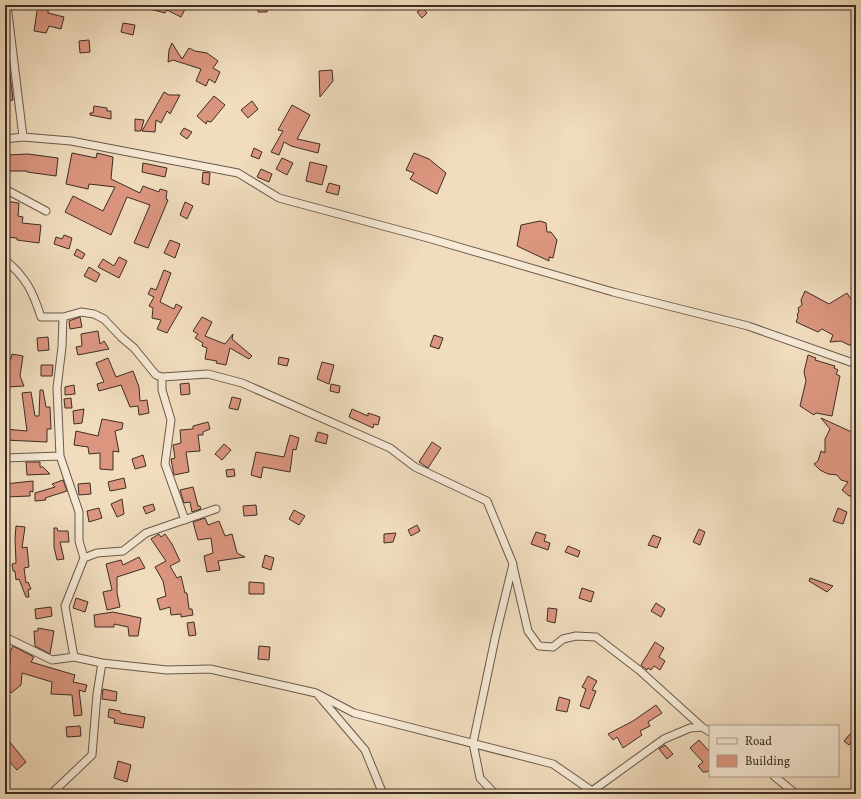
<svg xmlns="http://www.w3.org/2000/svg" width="861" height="799" font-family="Vollkorn,serif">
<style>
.building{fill:#dc9680;stroke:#3c2d25}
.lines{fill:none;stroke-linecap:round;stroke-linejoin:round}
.minor-casing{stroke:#69594b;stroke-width:9}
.minor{stroke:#f6e9d5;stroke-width:7}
</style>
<rect width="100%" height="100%" fill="#f1ddbe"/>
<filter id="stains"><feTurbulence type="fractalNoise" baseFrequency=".005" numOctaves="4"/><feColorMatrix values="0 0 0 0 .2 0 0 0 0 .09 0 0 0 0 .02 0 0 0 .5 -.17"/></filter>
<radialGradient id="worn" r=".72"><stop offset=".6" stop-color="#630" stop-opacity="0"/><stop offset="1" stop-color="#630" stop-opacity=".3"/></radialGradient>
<path class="building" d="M38 5H48V13L64 17 61 29 49 26 46 33 34 31Z
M143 5H177L185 9 181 17 167 10 165 13 142 7Z
M258 5H268L267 12H258Z
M423 8 427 13 422 18 417 12Z
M123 23 135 25 133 35 121 32Z
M89 40 90 52 80 53 79 41Z
M172 43 182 59 189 48 195 51 207 53 218 61 213 68 220 72 215 83 209 79 206 86 196 81 201 69 173 60 168 62 169 50Z
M9 66 13 100 5 101V67Z
M332 70 333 81 320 97 319 71Z
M164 92 169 95H180L170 114 167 111 161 123 156 120 155 132 142 131Z
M214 96 225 105 211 122 207 121 206 124 197 116Z
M252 101 258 109 248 118 241 110Z
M292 105 310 115 297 139 320 144 318 153 291 146 284 142 279 155 271 152 283 131 278 130Z
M94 106 107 108V111H111V119L90 115V113H93Z
M135 119 144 120 141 131H135Z
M184 128 192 132 187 139 180 134Z
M254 148 262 152 259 159 251 156Z
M72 153 96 158 97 153 113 157 111 179 140 193 143 186 159 192 160 189 167 191 166 199 168 200 148 248 134 243 150 205 127 197 111 235 65 212 73 196 103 211 115 187 89 184 88 189 66 184Z
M414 153 429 159 446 173 437 194 410 179 414 173 406 170Z
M28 154 58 158 56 176 27 172V171H7V155Z
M282 158 293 163 287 175 276 169Z
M310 162 327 166 322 185 306 181Z
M143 163 167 168 165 177 142 172Z
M261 169 272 174 269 182 257 177Z
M203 172 210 173 209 185 202 183Z
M329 183 340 186 338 195 326 192Z
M5 201 19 203 18 216 23 217 22 223 41 225 39 243 17 240V238L5 237Z
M185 202 193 206 187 219 180 215Z
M540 221 546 223 547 232H551L557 240 553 258 549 257V261L517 246 521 225Z
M64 235 72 238 69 249 54 244 56 237 62 239Z
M170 240 180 244 175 258 164 253Z
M77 249 85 254 82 259 74 255Z
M119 257 127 261 119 278 98 267 103 259 114 266Z
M89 267 100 274 96 282 84 276Z
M164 270 171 273 160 302 174 309 176 304 182 307 167 333 157 329 161 320 152 318 153 308 149 306 154 297 148 294 151 288 156 290Z
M805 291 829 304 847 293 850 298 856 297V345H849L841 341 830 342 833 335 822 329 818 332 796 322 798 317 797 314 799 312 798 308 802 305 801 300Z
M80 317 82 327 70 329 69 321Z
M202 317 212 322 205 336 225 344 233 334 232 339 252 356 249 359 230 348 226 365 216 363 217 361 205 359 207 348 202 346 203 343 195 338 198 334 193 331Z
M98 331 100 344 104 341 109 349 78 355 76 347 82 346 81 334Z
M434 335 443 338 439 349 430 346Z
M48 337 49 350 38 351 37 338Z
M12 354 23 356 20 376 24 386 7 387 5 360 11 359Z
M808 355 816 358 815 360 835 366 834 368 838 370 836 374 840 376 832 416 816 413 814 415 800 406 806 381 804 372Z
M279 357 289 359 287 366 278 364Z
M108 358 116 377 133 371 139 387 140 401 147 400 149 413 139 415 138 406 130 407 121 385 99 391 97 384 104 382 96 363Z
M322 362 334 365 329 384 317 379Z
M41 365H53L52 376H41Z
M189 383 190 394 181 395 180 384Z
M331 384 340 386 339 393 330 391Z
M74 385 75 394 65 395V387Z
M40 390H43L46 407H50L51 429H47V442L5 440V429L27 431 22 393 31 392 35 416H39Z
M232 397 241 399 238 410 229 408Z
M71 398 72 408H65L64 399Z
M84 409 82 423 74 424 73 411Z
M352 409 368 416V413L380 417 378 425 374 424 373 428 349 417Z
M821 418 856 434V437L852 440 856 446V496H849L842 490 848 482 841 480 837 475 828 474 820 470 814 464 818 461 821 451 825 453V439L830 429Z
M102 419 123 423 122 429 115 431 119 452 113 451V470L100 469V453L89 454 88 447 74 445 76 431 98 436Z
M208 422 210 429 203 432V435H198L200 451 186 452 189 472 174 475 171 459 175 458 173 445 181 443 180 430 193 429V426Z
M318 432 328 435 326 444 315 441Z
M290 435 299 438 296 450 293 449 290 472 263 467 261 478 251 475 256 452 284 457Z
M432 442 441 448 428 468 419 462Z
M224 444 231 450 222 460 215 454Z
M143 455 146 466 135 469 132 459Z
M26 462H40V467H43L50 474 27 475Z
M234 469 235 476 227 477 226 470Z
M124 478 126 488 110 491 108 482Z
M63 480 67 491 45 498 46 500 35 501V493L55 487 52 484Z
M33 481V492L30 491V496L6 497 5 484Z
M90 483 91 494 79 495 78 484Z
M193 487 198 506H200L201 509 192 512 190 502 184 503 180 490Z
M122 499 124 514 117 517 111 504Z
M153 504 155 510 146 514 143 507Z
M256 505 257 515 244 516 243 506Z
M99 508 102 518 89 522 87 511Z
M838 508 847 512 843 524 833 521Z
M294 510 305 516 299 525 289 519Z
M205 518 208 525 219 521 225 536 232 534 237 553 245 557 218 561 220 570 207 572 204 556 213 553 211 538 198 540 193 522Z
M417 525 420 531 411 536 408 530Z
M16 526 25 527 22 548 27 547 29 567 24 568 26 583 28 582 31 589 28 590 29 597H26L19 579 16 580 15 571H13L12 564 16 563 15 538Z
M54 528H57L58 531H68L69 542H60L64 559 57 560 54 547Z
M699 529 705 532 700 545 693 542Z
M536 532 546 535 544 541 550 543 548 550 531 544Z
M396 533 393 542 384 543V534Z
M159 534 161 537 165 534 172 544 180 561 170 566 177 578 181 576 185 593H187L189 609H192L193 615 181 617V614L171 615 170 607 160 610 157 599 166 596 163 581 155 567 166 561 151 539Z
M653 535 661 538 657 548 648 545Z
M568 546 580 551 578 557 565 552Z
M265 555 274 558 271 570 262 567Z
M139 557 145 568 117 577V593L120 607 107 610 103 592 112 590 106 564 121 560 123 565Z
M810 578 833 586 827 592 809 581Z
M249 582 264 583V594H249Z
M582 588 594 592 591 602 579 598Z
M76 598 88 602 85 612 73 608Z
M656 603 665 609 661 617 651 611Z
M51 607 52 616 36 619 35 609Z
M548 608 557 609 555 623 547 621Z
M113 612 141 618 138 636H129L128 627 114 624V627H95L94 615Z
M194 622 196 635 189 636 187 623Z
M38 628 54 631 50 654 35 646 34 631H38Z
M655 642 664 648 659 657 665 661 660 670 654 666 651 670 648 668 647 670 641 665Z
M13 646 34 657 31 662 75 675 73 682 87 685 85 692 79 690 82 715 74 716 72 695 51 694 52 682 22 673 21 685 11 693 8 688 10 674 5 673V662L10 663V652Z
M259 646 270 647 269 660 258 659Z
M588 676 597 681 592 690 596 691 589 709 580 706 586 689 582 687Z
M103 689 117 692 116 701 102 699Z
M559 697 570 700 567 712 556 710Z
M656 705 662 713 648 722 650 726 640 731 642 735 623 748 617 737 613 740 608 734 633 721Z
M109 709 120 711V713L145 717 143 728 114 723 115 719 108 717Z
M80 726 81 736 67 737 66 727Z
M851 733 856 737 849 745 844 741Z
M5 736 26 762 17 770 8 760 5 762Z
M699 740 710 752V770L706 772H703L698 766 703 762 690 748Z
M665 745 673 754 667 759 659 749Z
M118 761 131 765 127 782 114 778Z"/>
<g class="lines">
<g class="minor-casing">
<path id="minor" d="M7 5 23 137
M5 139 23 137 71 141 238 173 279 198 428 238 613 292 748 326 856 364
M5 189 46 211
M5 260C26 277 33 292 41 317H63L81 312 94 314 104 319 121 337 134 348 156 375 162 377V390L171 420 165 464 185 520
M162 377 208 374 242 383 390 448 415 467 487 501 513 564 496 634 473 743 480 778 495 794
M60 456 79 512V541L84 558 97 553 123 551 146 533 216 509
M5 458 60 456 57 388 62 347 63 317
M513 566 528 631 539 646 553 647 563 639 576 636 596 637 639 670 702 727
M5 637 52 660 74 657 65 606 84 558
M102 663 167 670 210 669 316 693 354 713 553 764 592 791 664 739 690 728 702 727 710 732
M319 696 365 750 383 794
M774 776 796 794
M51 794 92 755 97 694 102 663 74 657"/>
</g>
<use href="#minor" class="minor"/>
</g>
<rect width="861" height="799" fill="none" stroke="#f1ddbe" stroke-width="20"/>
<rect x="6" y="6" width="849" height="787" fill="none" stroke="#3c2d25" stroke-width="2"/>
<rect x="10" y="10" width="841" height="779" fill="none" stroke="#3c2d25"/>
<rect x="709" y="725" width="130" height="52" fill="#f6e9d5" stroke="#ac9e8f"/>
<rect x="717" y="738" width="20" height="6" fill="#f6e9d5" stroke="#ac9e8f"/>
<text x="745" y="745" font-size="12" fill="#3c2d25">Road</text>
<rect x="717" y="755" width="20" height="12" fill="#dc9680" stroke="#ac9e8f"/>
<text x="745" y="765" font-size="12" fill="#3c2d25">Building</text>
<rect width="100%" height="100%" filter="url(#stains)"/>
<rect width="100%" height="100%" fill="url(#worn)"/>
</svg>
